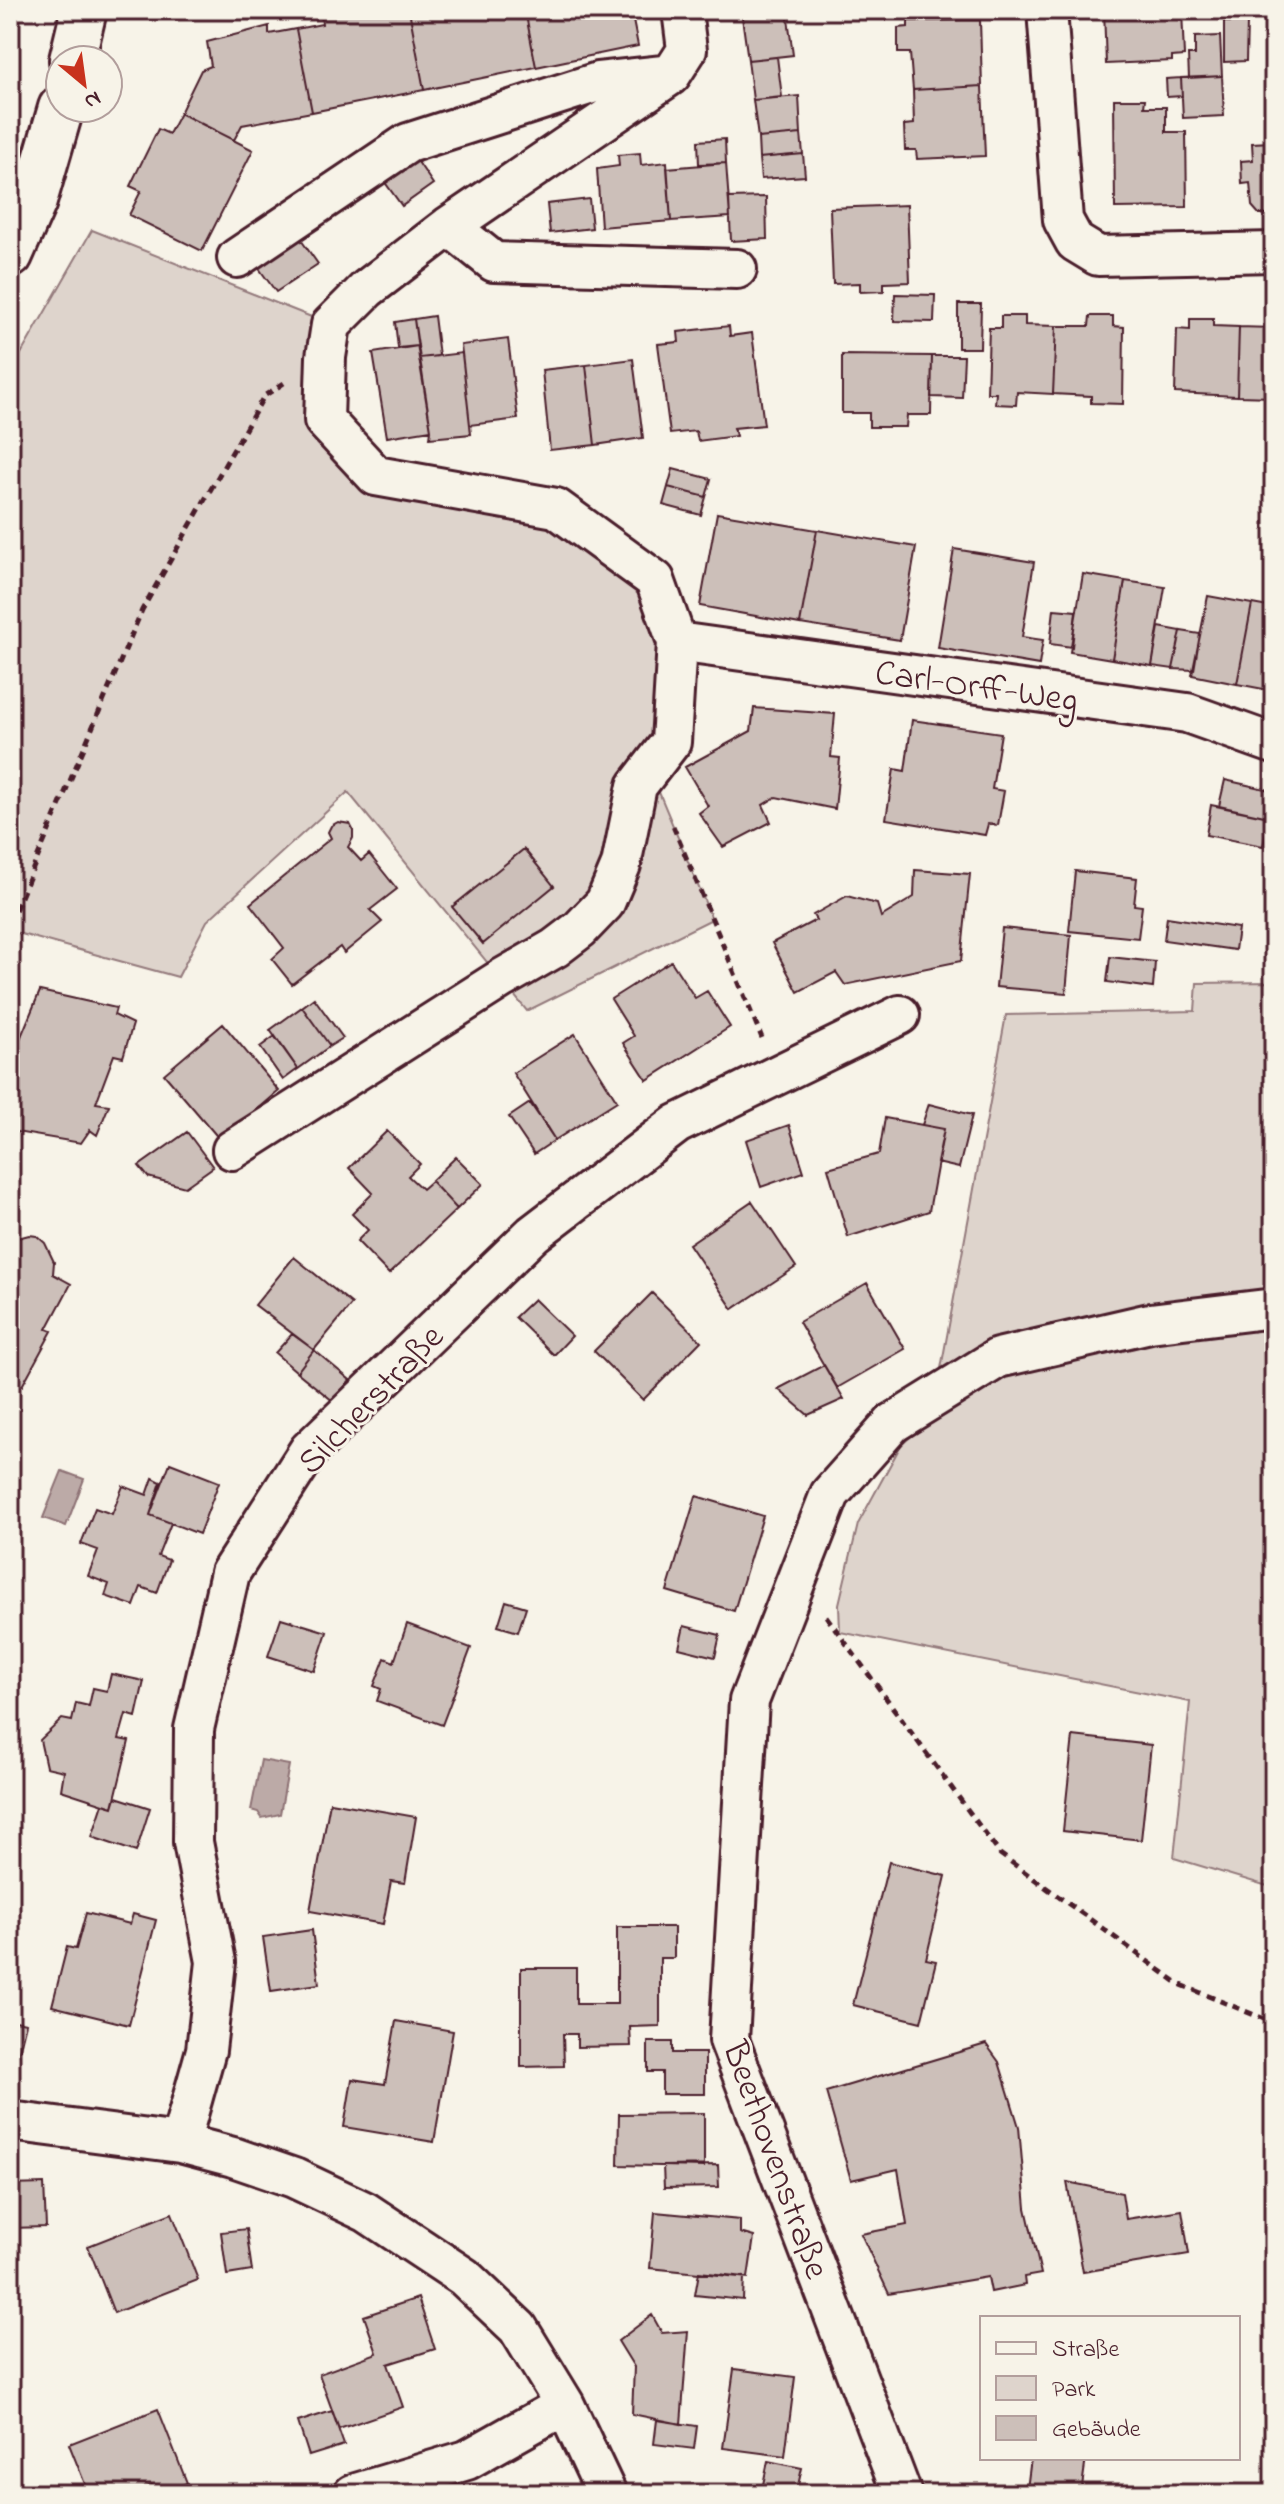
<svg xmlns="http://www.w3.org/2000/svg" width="1284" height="2504" font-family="'Indie Flower',sans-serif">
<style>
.green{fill:#ded4cc;stroke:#947a7c;stroke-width:2}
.water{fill:#bcaaa7;stroke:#8e7275;stroke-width:2}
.building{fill:#ccbfb9;stroke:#4a1f2b;stroke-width:2}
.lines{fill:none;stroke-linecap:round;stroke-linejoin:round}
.minor-casing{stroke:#4a1f2b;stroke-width:44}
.tertiary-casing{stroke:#4a1f2b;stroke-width:50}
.path{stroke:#4a1f2b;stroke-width:5;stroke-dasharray:8 6;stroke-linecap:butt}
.minor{stroke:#f7f3e8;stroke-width:38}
.tertiary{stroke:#f7f3e8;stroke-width:44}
.labels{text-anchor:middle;stroke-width:6;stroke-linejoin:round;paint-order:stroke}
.street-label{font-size:36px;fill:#4a1f2b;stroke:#f7f3e8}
</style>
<rect width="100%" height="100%" fill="#f7f3e8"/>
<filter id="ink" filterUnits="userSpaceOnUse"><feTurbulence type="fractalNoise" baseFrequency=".0125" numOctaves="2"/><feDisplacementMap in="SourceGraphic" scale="16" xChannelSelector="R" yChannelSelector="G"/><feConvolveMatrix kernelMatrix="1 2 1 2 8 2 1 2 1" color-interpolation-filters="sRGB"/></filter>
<g filter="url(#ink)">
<path class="green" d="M92 230 329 324 318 421 372 478 556 512 652 582 671 644 648 766 712 919 527 1011 348 792 207 921 178 977 10 931V373Z
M1274 982V1888L1174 1858 1190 1702 840 1632 839 1604 858 1524 901 1445 949 1404 940 1374 1006 1015 1195 1011 1197 983Z"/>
<path class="water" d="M62 1471 84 1479 66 1526 43 1518Z
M261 1760 289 1765 280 1814 262 1818 258 1812 251 1810Z"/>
<path class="building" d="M345 10H409L424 90 312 112 296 29 322 24 321 15Z
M409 10H525L536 67 424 90Z
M525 10H631L638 46 536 67Z
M1104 10H1182L1184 56 1172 57V61L1106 64Z
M787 11 793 55 748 60 742 17Z
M980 20 982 86 913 90 910 53H898V28L908 27V21Z
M1224 22H1247L1246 61 1224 62Z
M269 26V34L296 29 312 112 242 125 234 140 180 113 201 70 211 66 207 42Z
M1220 36 1222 76 1189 78 1188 55H1195V37Z
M777 57 782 97 753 100 748 60Z
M1222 76 1224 116 1183 118 1181 78Z
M1181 78 1182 96 1167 97 1166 79Z
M982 86 985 156 917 159 916 150H905L904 125 914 124 913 90Z
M799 96 801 134 758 138 753 100Z
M1114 99H1145L1144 107H1166V132H1186L1187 207 1115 208Z
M180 113 253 150 202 251 129 215 141 191 130 186 158 129 169 134Z
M1270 127H1274V214H1259L1252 206 1250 183 1242 184 1241 161 1253 160 1252 143 1271 142Z
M801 134 803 154 759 158 758 138Z
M725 139 726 163 699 164 698 141Z
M640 153 641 165 667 162 671 221 601 227 597 169 619 166 618 155Z
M803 154 805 176 761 179 759 158Z
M416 159 433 184 402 206 384 181Z
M726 163 730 217 671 221 667 168Z
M766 197 767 239 731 241 729 198Z
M589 199 592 228 550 233 547 204Z
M907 205 910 282 884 283V291L860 292V283L833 284 830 208Z
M299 237 318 264 276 292 258 267Z
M895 294 935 295 934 322 894 321Z
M958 304H981L980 348H958Z
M434 316 439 356 419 358 414 319Z
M1001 316H1025V325L1056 326 1053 394 1017 392 1016 405 995 404 996 393H987L989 328H1001Z
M1090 316H1113V326L1124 327 1123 404 1091 403V396L1053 394 1056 326H1089Z
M414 319 418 346 398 348 395 322Z
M1190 319H1213V326L1239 327 1237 396 1175 393 1177 329 1190 330Z
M1273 319 1274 397 1237 396 1239 327 1273 328Z
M729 326 730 336 752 333 764 425 734 428 736 436 698 441 696 431 670 434 658 344 679 342 678 332Z
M508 339 518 419 470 425 461 345Z
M418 346 431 430 387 437 373 353Z
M462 353 471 434 430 438 431 430 419 358Z
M842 355 932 356 931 415H907L906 427H869V413H842Z
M932 356H964L962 398 931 397Z
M633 359 643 438 595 445 586 365Z
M586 365 595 445 550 450 542 370Z
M673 469 711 479 706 497 668 487Z
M668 487 706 497 701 515 663 505Z
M717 513 817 530 800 624 700 606Z
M817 530 916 547 900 640 800 624Z
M954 549 1034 562 1022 637 1043 640 1039 665 938 648Z
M1083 574 1125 581 1112 659 1070 652Z
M1125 581 1165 587 1152 666 1112 659Z
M1208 596 1252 604 1237 684 1192 675Z
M1252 604 1274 608V691L1237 684Z
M1054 609 1076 611 1072 647 1050 644Z
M1159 627 1181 631 1173 669 1152 666Z
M1181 631 1200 634 1194 670 1173 669Z
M754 708 835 714 831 757 840 758 835 809 776 797 763 805 771 822 723 847 699 813 708 806 685 767 751 731Z
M912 720 1001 733 992 789 1004 791 998 825 988 824 985 835 886 819 894 769 905 771Z
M1225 780 1274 791 1269 817 1219 806Z
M1211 805 1269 817 1263 846 1206 835Z
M338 822 350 824 353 830V838L348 847 361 861 369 854 397 889 370 910 382 922 344 953 340 947 292 984 272 959 284 948 250 904 331 838 328 832 331 826Z
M524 849 554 886 483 944 452 907Z
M915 870 970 874 961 961 845 985 836 972 798 992 772 943 816 920 813 915 847 896 877 904 881 917 914 897Z
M1075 871 1137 878 1134 905 1142 906 1138 938 1069 931Z
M1167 917 1238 928 1235 950 1164 940Z
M1002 928 1071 935 1066 993 996 987Z
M1110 957 1155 962 1153 988 1107 982Z
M671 961 695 998 707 991 730 1027 647 1080 623 1043 634 1036 611 999Z
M40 991 116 1008 114 1015 133 1024 123 1057 114 1055 96 1103 109 1105 97 1135 90 1130 81 1143 10 1131V1063Z
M314 998 343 1038 330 1046 302 1007Z
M302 1007 330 1046 298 1069 270 1030Z
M223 1024 279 1091 221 1141 164 1074Z
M575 1034 617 1101 555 1140 513 1073Z
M275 1036 298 1069 283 1080 260 1047Z
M530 1103 555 1140 534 1154 509 1117Z
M929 1104 972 1115 959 1168 937 1163 944 1129 922 1125Z
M885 1118 944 1129 929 1211 848 1237 828 1168 879 1154Z
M789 1125 804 1172 761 1187 746 1140Z
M387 1131 420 1164 408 1176 422 1189 431 1181 457 1209 389 1274 357 1241 368 1230 352 1214 373 1193 349 1168Z
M187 1132 213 1167 185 1187 148 1177 139 1166Z
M456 1157 483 1184 457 1209 431 1181Z
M752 1201 796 1267 733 1309 689 1244Z
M29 1235 37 1236 45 1243 54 1262 53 1274 71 1284 47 1329 52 1331 22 1386 10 1380V1240Z
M294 1257 352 1304 314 1350 255 1305Z
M867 1283 905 1349 837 1388 799 1322Z
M652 1293 701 1341 643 1400 594 1351Z
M534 1299 572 1336 554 1355 515 1317Z
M292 1334 314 1350 297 1372 275 1353Z
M314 1350 350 1380 333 1401 297 1372Z
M824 1365 844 1399 808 1415 778 1389Z
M170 1463 219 1482 199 1534 150 1515Z
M153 1478 161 1482 150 1515 171 1523 158 1556 169 1560 157 1593 141 1587 134 1606 105 1596 109 1584 88 1576 98 1550 81 1544 95 1508 112 1514 123 1486 147 1495Z
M696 1496 763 1516 734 1611 667 1591Z
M506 1601 526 1607 518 1632 498 1626Z
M281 1618 327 1632 314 1671 268 1656Z
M407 1624 471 1648 442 1725 377 1701 381 1689 374 1686 385 1658 394 1662Z
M684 1626 720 1635 715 1657 679 1648Z
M111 1674 144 1681 136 1717 126 1714 119 1739 129 1741 113 1807 61 1790 64 1771 46 1767 40 1740 62 1719 72 1721 76 1703 89 1706 93 1688 107 1691Z
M1073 1736 1151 1745 1141 1840 1063 1831Z
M116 1797 150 1808 136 1852 92 1837 103 1804 113 1807Z
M330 1802 416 1817 405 1883 391 1881 383 1924 310 1911Z
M889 1862 946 1876 926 1959 936 1961 921 2022 853 2005Z
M86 1913 130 1924 133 1914 156 1920 129 2025 52 2006 67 1947 76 1949Z
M617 1927H674V1958H660V2026L630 2027 631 2046 577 2047V2034H563L564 2066 521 2067V1968H576V2004H617Z
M312 1930 319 1984 271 1991 263 1937Z
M10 2020 26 2023 16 2064 10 2062Z
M396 2021 453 2031 434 2142 344 2127 352 2079 385 2084Z
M648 2042H672V2053H705V2094H662V2072H648Z
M986 2044 999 2062 1019 2127 1026 2208 1041 2274 1024 2277 1025 2285 991 2292 988 2277 889 2294 861 2234 907 2225 898 2169 851 2180 826 2092Z
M704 2113V2167L618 2165 619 2114Z
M718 2165 719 2187 664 2188 663 2166Z
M1067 2182 1122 2193 1126 2219 1182 2210 1189 2254 1083 2272Z
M44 2184 46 2227 10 2228V2185Z
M655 2212 740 2220V2233L754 2237 748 2278 650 2268Z
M172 2213 198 2280 114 2313 88 2246Z
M246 2229 252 2271 227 2275 221 2232Z
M699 2272 744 2277 743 2300 695 2295Z
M418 2298 435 2349 388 2364 403 2407 339 2429 319 2374 377 2353 364 2316Z
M652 2315 662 2333 688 2331 681 2424 632 2414 634 2367 618 2341Z
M734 2369 795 2377 785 2456 723 2448Z
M158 2409 187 2483 158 2494H155L152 2485 130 2494H89L69 2444Z
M332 2411 344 2445 309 2456 298 2422Z
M657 2420 697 2426 694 2449 654 2444Z
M1031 2458H1086L1081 2494 1027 2489Z
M768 2461 802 2468 796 2494H761Z"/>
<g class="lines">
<g class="minor-casing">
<path id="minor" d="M1047 10 1063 220 1075 242 1098 256 1274 252
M449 226 494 262 737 269
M237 258 408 143 598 82 664 75
M677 642 1187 713 1274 744
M232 1150 501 979 555 948 580 929 605 903 621 865 637 786 671 742 677 642 655 580 556 508 376 476 324 420 326 357 331 325 367 289 449 226 671 75 687 50 682 10
M10 2121 180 2143 233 2157 294 2178 366 2212 464 2277 518 2328 565 2405 607 2494
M180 2143 206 2050 216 1962 193 1842 194 1729 230 1573 309 1450 533 1234 677 1124 900 1015
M353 2494 467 2460 565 2405
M902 2494 729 2040 749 1701 830 1494 893 1423 998 1358 1150 1323 1274 1308"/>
</g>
<g class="tertiary-casing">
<path id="tertiary" d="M72 60 84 10
M10 255 34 201 61 108"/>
</g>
<path class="path" d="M673 826 762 1038
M10 923 142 610 264 396 284 383
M826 1616 1000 1854 1179 1984 1274 2023"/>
<use href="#minor" class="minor"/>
<use href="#tertiary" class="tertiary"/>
</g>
</g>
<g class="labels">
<g class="street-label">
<text transform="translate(977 684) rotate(8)" y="13">Carl-Orff-Weg</text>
<text transform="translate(369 1398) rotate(-46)" y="13">Silcherstraße</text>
<text transform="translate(778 2159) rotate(70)" y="13">Beethovenstraße</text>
</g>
</g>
<rect width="1284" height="2504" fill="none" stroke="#f7f3e8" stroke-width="40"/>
<rect x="20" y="20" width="1244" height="2464" fill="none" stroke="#4a1f2b" stroke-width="3" filter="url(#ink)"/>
<rect x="980" y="2316" width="260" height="144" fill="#f7f3e8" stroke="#b29e9c" stroke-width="2"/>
<rect x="996" y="2342" width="40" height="12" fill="#f7f3e8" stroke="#b29e9c" stroke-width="2"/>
<text x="1052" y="2356" font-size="24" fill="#4a1f2b">Straße</text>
<rect x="996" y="2376" width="40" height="24" fill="#ded4cc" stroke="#b29e9c" stroke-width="2"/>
<text x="1052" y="2396" font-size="24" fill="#4a1f2b">Park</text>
<rect x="996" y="2416" width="40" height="24" fill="#ccbfb9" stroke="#b29e9c" stroke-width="2"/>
<text x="1052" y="2436" font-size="24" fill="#4a1f2b">Gebäude</text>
<g transform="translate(84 84) rotate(151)"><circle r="38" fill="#f7f3e8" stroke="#b29e9c" stroke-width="2"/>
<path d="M0-6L14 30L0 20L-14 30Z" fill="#c8321e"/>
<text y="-12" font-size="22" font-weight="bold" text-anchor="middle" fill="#4a1f2b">N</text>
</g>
</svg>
